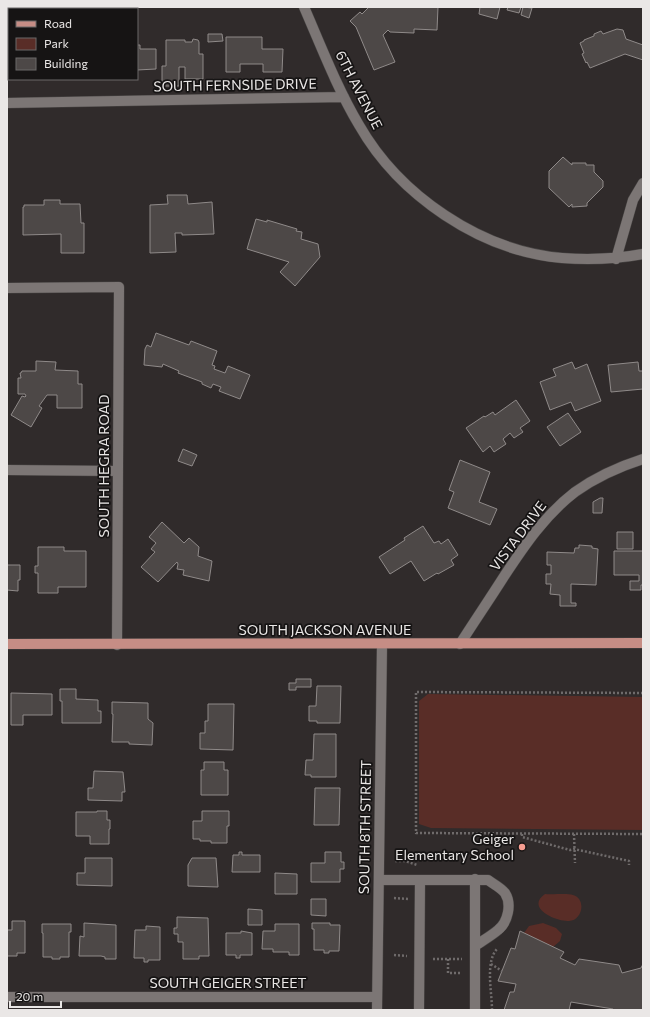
<svg xmlns="http://www.w3.org/2000/svg" width="650" height="1017" font-family="Commissioner,sans-serif">
<style>
.green{fill:#592d27}
.building{fill:#4d4847;stroke:#8f8a89}
.lines{fill:none;stroke-linecap:round;stroke-linejoin:round}
.minor-casing{stroke:#4a4746;stroke-width:11}
.major-casing{stroke:#4a4746;stroke-width:11}
.path{stroke:#6f6b6b;stroke-width:2.5;stroke-dasharray:2 2;stroke-linecap:butt}
.minor{stroke:#7c7675;stroke-width:10}
.major{stroke:#c68d85;stroke-width:10}
.poi-dot{fill:#f59c90;stroke:#161414;stroke-width:1.5}
.labels{text-anchor:middle;stroke-width:3.5;stroke-linejoin:round;paint-order:stroke}
.street-label{font-size:14px;fill:#eae7e6;stroke:#161414}
.poi-label{font-size:14px;fill:#eae7e6;stroke:#161414;text-anchor:end}
</style>
<rect width="100%" height="100%" fill="#302b2b"/>
<path class="green" d="M428 694 643 697V830L431 828 419 824V701Z
M545 894C552 895 567 893 573 895 587 899 582 921 569 921 556 922 525 908 545 894Z
M543 923 556 928 562 934 560 941 553 947 524 933 529 926Z"/>
<path class="building" d="M369 7H438L437 30 414 29V33L390 32 388 30 383 35 395 62 374 70 356 27 350 21 360 12 362 14Z
M480 7H500L497 19 479 14Z
M508 7H521L519 13 507 10Z
M523 7 532 8 529 18 521 15Z
M617 29 623 30 626 39 643 45V60L625 54 590 68 587 62 586 63 582 54 584 53 580 43 584 41V40L594 36V34L601 31 603 34Z
M208 34H222L223 41 208 42Z
M226 37H262V49H283L282 72H263V64H240V72H226Z
M193 39 198 40 199 42V54H203V79H185V67H179V86H162V66H166V40H185V42H192Z
M137 45H140V49H156V69L137 70Z
M563 157 572 165V163H586V165H594V172L603 181V187L587 203V206L572 207V204L569 207 549 188V171Z
M167 195H187L188 204 212 202 214 234 182 235V233H175L176 252 150 253V205L168 204Z
M44 200H60V204H80L81 223H84V253H61V234L23 235V207H24V205H44Z
M256 219 267 222V220L297 229 296 231 302 232 301 239 318 244 320 257 295 286 280 272 289 262 247 249Z
M156 333 189 345 191 341 217 351 212 365 215 366 214 369 225 373 228 366 250 375 240 399 219 391 221 387 213 384 211 388 202 384V382L178 373 179 371 163 364 162 367 144 365 145 349 147 345 151 347Z
M36 361 56 362 55 370 78 371V384H82V408H57V395H47L39 406 42 408 31 427 11 415 22 396 25 397 26 396 25 394H18V378H21L20 373H21L22 371H36Z
M572 362 575 369 587 364 601 401 575 411 571 402 550 410 540 382 556 376 553 369Z
M638 362 639 371H643V389L611 392 608 365Z
M516 400 530 421 520 428 523 432 514 438 510 433 503 439 506 444 494 452 490 446 483 452 466 428 484 416 485 417 493 412 495 415Z
M568 413 581 432 560 446 547 427Z
M183 449 197 455 192 466 178 461Z
M460 460 490 472 479 502 497 509 490 525 448 508 454 492 449 490Z
M600 498H603L602 513H593V502Z
M162 522 184 543 189 538 199 547 198 556 212 561 209 581 183 575 184 570 177 569 178 564 177 562 158 582 141 567 155 552 151 549 156 543 149 537Z
M423 526 434 543 439 541 441 544 448 539 458 555 451 560 454 565 438 574 437 573 424 581 411 561 390 574 379 557 405 540 404 538Z
M617 532H633V549H617Z
M579 545 592 546V548L598 549 596 585 571 584V603H576V606H560V595L550 594 551 584H546V574H551V565H547V552L574 553 575 548H579Z
M38 547H64V551H86V587H58V593H38V573H35V566H38Z
M614 551H643V585H641V590H630V581H639V575H614Z
M7 565H20V580H18V591L7 590Z
M296 679H311V687H296V690H289V683H296Z
M317 686H341L340 723H317V721H309V706H316Z
M60 689H76V699L98 700V711H101V723H62V701H60Z
M11 693 52 694V715H23V725H11Z
M112 702 148 703V719L153 723 152 745 129 744V742H112L113 714H112Z
M208 704H234L233 750 200 749V733H205V721H208Z
M314 734H336V777H311V775H305L306 760H313Z
M204 762H224V770H228V795H201V770H204Z
M94 771 123 772 125 792H122V801L88 800V788H93Z
M315 788H340L339 825H314Z
M97 811H107V820H110V829H109V844H90V836H76V812H97Z
M202 811H229V826H227V843H211V841H200V839H193V821H202Z
M239 852H242V855H260V872H232L233 855H239Z
M325 852H341V862H344V869H340V882H311V863H325Z
M85 858H112V886L77 885V873H85Z
M192 858H216L218 887 188 886V865Z
M275 873 297 874V894H275Z
M311 899H326V916L311 915Z
M248 909 262 910V925H248Z
M177 917 208 918 209 956H199V959H183V942H178V934H174V928H177Z
M12 921H25V953H17V956H7V931L8 930H12Z
M84 923 116 925V959H105V957L101 956H79L80 936 84 937Z
M312 923H330V925H340L339 951H329V953H324V950H314V929H312Z
M42 924H71V932H69V957H60V959H52V957H43V933H42Z
M275 924H299V955H289V952H273V949H262L263 931H275Z
M146 926 160 927V960H148V962H144V958H134L135 930H146Z
M241 931 252 933V955H240V958H236V955H226V933H241Z
M520 931 564 952 560 958 575 965 579 959 619 965 622 973 641 968 643 964V1010H613V1009L571 1002 569 1010H504L510 992H514L516 984 498 981 511 948 515 949Z"/>
<g class="lines">
<g class="minor-casing">
<path id="minor" d="M304 7C321 46 337 88 359 125 399 195 480 251 562 258 589 260 616 259 643 254
M7 103 344 97
M616 259 633 200 643 183
M7 288 119 287 117 645
M7 470 118 471
M460 644C474 622 489 600 503 578 524 546 545 515 575 492 596 477 618 467 643 459
M379 880H488C493 884 500 887 505 893 512 904 508 922 498 930 491 936 482 941 475 946
M7 997H377
M377 1010 382 644
M419 1010 420 880
M475 1010V879"/>
</g>
<g class="major-casing">
<path id="major" d="M7 644 643 643"/>
</g>
<path class="path" d="M643 693 416 692V833L643 834
M522 834V837L570 850 574 849 629 861V865
M574 834 575 863
M395 861H405L417 865
M394 898 408 899
M394 955 407 956
M433 959H462
M448 959V973H462
M491 964 502 971
M492 1010C492 992 485 962 497 949"/>
<use href="#minor" class="minor"/>
<use href="#major" class="major"/>
</g>
<circle class="poi-dot" cx="522" cy="847" r="4"/>
<g class="labels">
<g class="street-label">
<text transform="translate(235 85) rotate(-1)" y="5">SOUTH FERNSIDE DRIVE</text>
<text transform="translate(359 90) rotate(63)" y="5">6TH AVENUE</text>
<text transform="translate(104 466) rotate(-90)" y="5">SOUTH HEGRA ROAD</text>
<text transform="translate(518 536) rotate(-53)" y="5">VISTA DRIVE</text>
<text x="325" y="635">SOUTH JACKSON AVENUE</text>
<text transform="translate(365 827) rotate(-89)" y="5">SOUTH 8TH STREET</text>
<text x="228" y="988">SOUTH GEIGER STREET</text>
</g>
<g class="poi-label">
<text x="514" y="844">Geiger<tspan x="514" dy="16">Elementary School</tspan></text>
</g>
</g>
<rect width="650" height="1017" fill="none" stroke="#eae7e6" stroke-width="16"/>
<rect x="8" y="8" width="130" height="72" fill="#161414" stroke="#6b6868"/>
<rect x="16" y="21" width="20" height="6" fill="#c68d85" stroke="#6b6868"/>
<text x="44" y="28" font-size="12" fill="#eae7e6">Road</text>
<rect x="16" y="38" width="20" height="12" fill="#592d27" stroke="#6b6868"/>
<text x="44" y="48" font-size="12" fill="#eae7e6">Park</text>
<rect x="16" y="58" width="20" height="12" fill="#4d4847" stroke="#6b6868"/>
<text x="44" y="68" font-size="12" fill="#eae7e6">Building</text>
<path d="M10 1001v6h51v-6" fill="none" stroke="#eae7e6" stroke-width="2"/>
<text x="16" y="1001" font-size="12" fill="#eae7e6" stroke="#161414" stroke-width="3" paint-order="stroke">20 m</text>
</svg>
